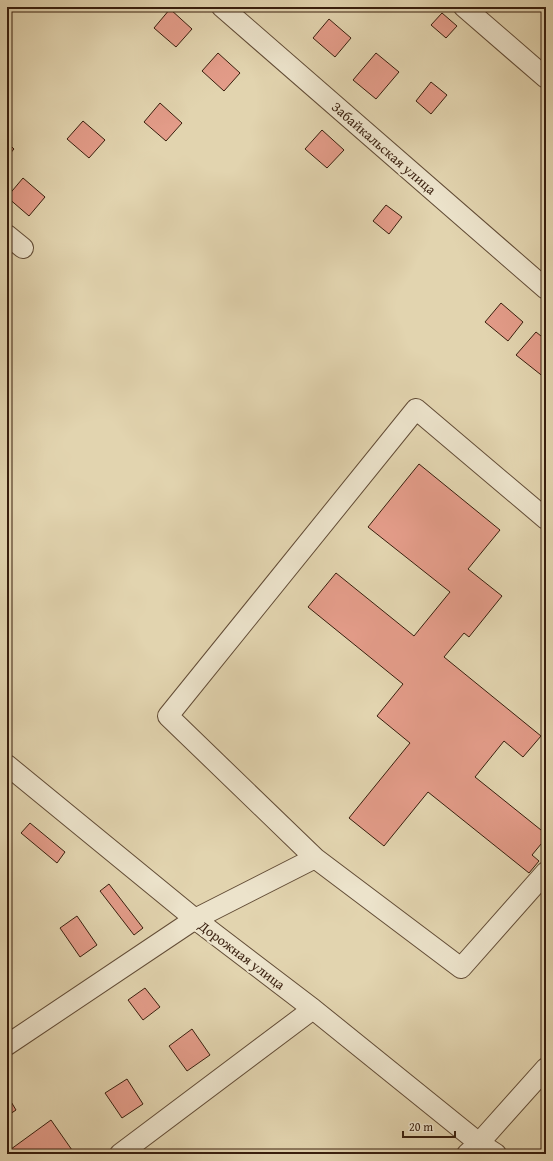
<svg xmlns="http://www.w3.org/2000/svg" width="553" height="1161" font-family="'Gentium Book Plus',serif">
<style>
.building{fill:#e39c89;stroke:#381e0d}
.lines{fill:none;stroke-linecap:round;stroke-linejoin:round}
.minor-casing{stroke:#624c36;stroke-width:22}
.minor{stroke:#ece3cb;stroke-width:20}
.labels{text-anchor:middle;stroke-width:4;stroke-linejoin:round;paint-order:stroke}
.street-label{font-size:14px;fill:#381e0d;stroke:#ece3cb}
</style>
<rect width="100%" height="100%" fill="#e2d4af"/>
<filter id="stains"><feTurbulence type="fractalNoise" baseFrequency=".005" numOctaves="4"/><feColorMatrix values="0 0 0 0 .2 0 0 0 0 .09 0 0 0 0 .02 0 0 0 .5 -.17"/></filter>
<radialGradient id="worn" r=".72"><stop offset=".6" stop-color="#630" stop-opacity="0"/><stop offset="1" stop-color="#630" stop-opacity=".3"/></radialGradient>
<path class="building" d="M170 9 192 29 176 47 154 28Z
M442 13 457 26 446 38 431 25Z
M329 19 351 38 335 57 313 38Z
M218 53 240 73 224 91 202 71Z
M376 53 399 72 376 99 353 80Z
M431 82 447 95 431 114 416 101Z
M160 103 182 123 166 141 144 122Z
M83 121 105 140 89 158 67 139Z
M322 130 344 150 327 168 305 149Z
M7 142 14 149 7 157Z
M23 178 45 197 29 216 7 197Z
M386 205 402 217 389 234 373 221Z
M501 303 523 322 508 341 485 322Z
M536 332 546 340V376L545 378 516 355Z
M419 464 500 530 468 569 502 596 469 637 464 633 444 657 541 736 523 757 504 741 475 777 546 834V838L532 855 539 861 529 873 428 792 384 846 349 818 410 743 377 716 403 684 308 607 336 573 414 636 450 592 368 527Z
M30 823 65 852 57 863 21 833Z
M109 884 143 928 134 935 100 891Z
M77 916 97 945 80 957 60 928Z
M145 988 160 1007 143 1020 128 1000Z
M192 1029 210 1055 187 1071 169 1046Z
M127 1079 143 1104 122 1118 105 1093Z
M7 1095 16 1110 7 1116Z
M51 1120 72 1150 66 1154H7V1152Z"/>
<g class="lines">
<g class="minor-casing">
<path id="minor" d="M222 7 546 289
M464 7 546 78
M7 235 23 248
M546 519 416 409 168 716 315 858 461 968 546 872
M7 765 195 919 313 1009 479 1143 496 1154
M7 1045 195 919 315 858
M120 1154 313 1009
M467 1154 479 1143 546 1068"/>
</g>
<use href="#minor" class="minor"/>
</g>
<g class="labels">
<g class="street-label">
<text transform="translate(384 148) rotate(41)" y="5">Забайкальская улица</text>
<text transform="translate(242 955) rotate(37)" y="5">Дорожная улица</text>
</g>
</g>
<rect width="553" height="1161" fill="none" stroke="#e2d4af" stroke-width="24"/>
<rect x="8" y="8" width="537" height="1145" fill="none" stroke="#381e0d" stroke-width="2"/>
<rect x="12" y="12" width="529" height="1137" fill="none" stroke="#381e0d"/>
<path d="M403 1131v6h52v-6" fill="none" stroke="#381e0d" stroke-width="2"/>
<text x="409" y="1131" font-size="12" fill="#381e0d" stroke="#ece3cb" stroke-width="3" paint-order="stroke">20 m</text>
<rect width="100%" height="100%" filter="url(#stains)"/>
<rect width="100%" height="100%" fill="url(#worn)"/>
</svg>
